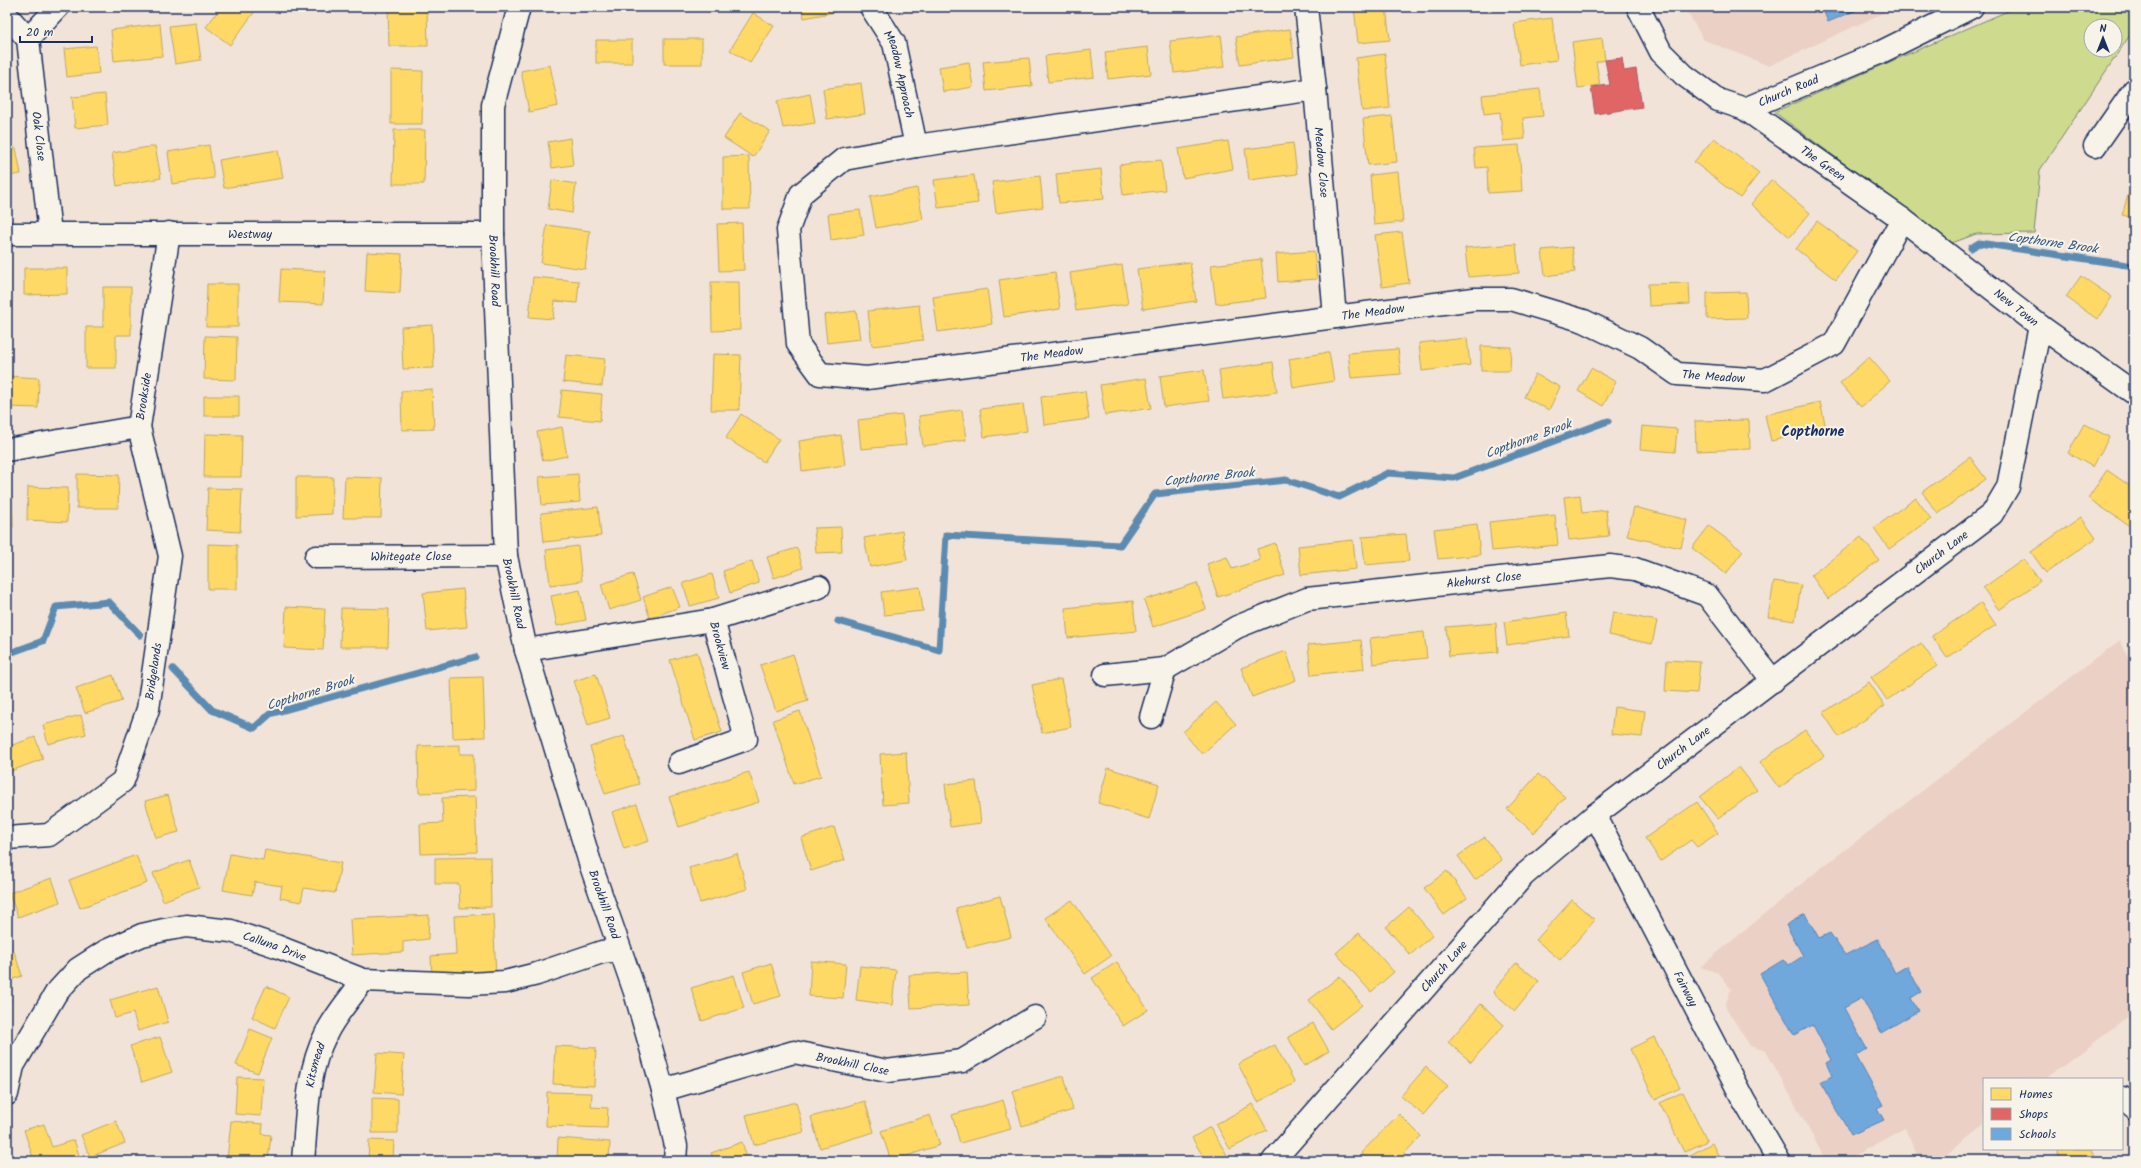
<svg xmlns="http://www.w3.org/2000/svg" width="2141" height="1168" font-family="Kalam,sans-serif">
<style>
.built{fill:#ebd0c5}
.green{fill:#cedb8e;stroke:#748576;fill-rule:evenodd}
.homes{fill:#ffd966;stroke:#bba664}
.shops{fill:#e06666;stroke:#a55664}
.schools{fill:#6fa8dc;stroke:#5684b6}
.lines{fill:none;stroke-linecap:round;stroke-linejoin:round}
.stream{stroke:#5c8bb1;stroke-width:7}
.minor-casing{stroke:#1b2f5e;stroke-width:25}
.tertiary-casing{stroke:#1b2f5e;stroke-width:25}
.minor{stroke:#f7f3e8;stroke-width:22}
.tertiary{stroke:#f7f3e8;stroke-width:22}
.labels{text-anchor:middle;stroke-width:4;stroke-linejoin:round;paint-order:stroke}
.street-label{font-size:12px;fill:#1b2f5e;stroke:#f7f3e8}
.water-label{font-size:13px;font-style:italic;fill:#365681;stroke:#f7f3e8}
.quarter-label{font-size:14px;font-weight:bold;fill:#1b2f5e;stroke:#f7f3e8}
</style>
<rect width="100%" height="100%" fill="#f2e3d8"/>
<filter id="ink" filterUnits="userSpaceOnUse"><feTurbulence type="fractalNoise" baseFrequency=".025" numOctaves="2"/><feDisplacementMap in="SourceGraphic" scale="8" xChannelSelector="R" yChannelSelector="G"/><feConvolveMatrix kernelMatrix="1 2 1 2 8 2 1 2 1" color-interpolation-filters="sRGB"/></filter>
<g filter="url(#ink)">
<path class="built" d="M1684 7H1896L1769 66 1704 40Z
M2120 640 2134 671V1012L2044 1079H1984V1124L1937 1161H1919L1905 1128 1844 1161H1826L1766 1051 1750 1046 1725 1006 1731 989 1719 973 1700 967 1816 872Z"/>
<path class="green" d="M2017 7H2134V29L2040 170 2034 233 1976 234 1952 243 1774 112ZM2091 26H2115V50H2091Z"/>
<path class="homes" d="M221 7H258L230 45 206 27Z
M388 7H427L428 46H389Z
M802 7H834L835 12 804 18Z
M1354 7H1386L1390 40 1358 43Z
M753 13 774 26 750 63 730 50Z
M1552 18 1557 60 1520 65 1514 23Z
M196 23 201 60 175 64 169 26Z
M160 24 163 56 114 61 111 30Z
M1290 29 1294 57 1240 65 1236 37Z
M1221 35 1225 67 1174 73 1170 41Z
M1602 38 1605 60 1596 62 1600 85 1578 88 1572 42Z
M664 39H702V64H664Z
M596 40H632V63H596Z
M96 46 99 73 67 77 64 49Z
M1148 47 1151 74 1108 79 1105 52Z
M1091 50 1094 77 1048 82 1045 56Z
M1385 54 1390 108 1362 111 1356 58Z
M1029 58 1032 86 986 91 983 62Z
M969 62 973 87 943 92 939 67Z
M550 65 558 106 529 112 521 71Z
M391 70 423 71 422 124H391Z
M861 83 865 114 827 119 823 89Z
M1540 89 1543 116 1523 118 1525 139 1503 141 1500 112 1484 114 1482 95Z
M105 94 108 125 75 128 72 97Z
M810 94 815 123 783 128 777 101Z
M740 113 770 131 753 157 724 138Z
M1392 116 1397 162 1368 165 1363 119Z
M394 130H425L424 184H393Z
M570 138 573 165 552 168 548 142Z
M1714 138 1759 173 1740 198 1694 162Z
M1228 141 1233 169 1183 178 1178 149Z
M1293 143 1297 174 1249 180 1245 149Z
M209 145 214 178 172 184 168 152Z
M1519 145 1522 191 1488 193 1487 167 1476 168 1474 148Z
M155 146 161 178 117 186 112 153Z
M16 148 21 174 7 176V150Z
M278 150 283 178 224 188 219 160Z
M749 156 750 209H723V157Z
M1161 160 1165 190 1123 195 1119 165Z
M1101 169 1104 199 1059 203 1056 174Z
M1398 172 1403 222 1374 225 1370 175Z
M974 175 978 203 938 208 934 180Z
M2134 175V218L2122 215Z
M1040 176 1043 207 996 213 992 182Z
M552 180 576 184 572 213 548 209Z
M1771 180 1810 213 1790 237 1751 204Z
M917 188 923 219 876 228 870 197Z
M860 210 864 235 831 240 828 214Z
M1817 221 1857 251 1836 280 1796 249Z
M742 223 744 270 719 271 717 224Z
M547 225 590 231 585 269 541 263Z
M1402 232 1409 283 1382 287 1375 235Z
M1516 244 1519 273 1468 277 1465 248Z
M1572 247 1575 272 1545 276 1542 250Z
M1314 251 1317 279 1278 282 1276 254Z
M367 252 402 254 400 293 365 291Z
M1261 259 1266 298 1216 304 1211 265Z
M1190 262 1196 301 1143 309 1137 269Z
M1122 265 1128 304 1076 311 1070 273Z
M7 267H10V294H7Z
M24 268H67V294L24 295Z
M281 269 325 271 323 304 279 302Z
M1055 272 1060 309 1004 317 999 280Z
M2081 276 2112 297 2097 319 2066 297Z
M533 277 579 281 577 303 555 301 553 319 529 317Z
M711 282H739L740 330 712 331Z
M1689 283 1690 304 1649 306 1648 284Z
M207 284H238V327H206Z
M103 287H131V335H116V368H86V327H103Z
M987 289 992 324 938 332 933 297Z
M1746 292 1747 318 1707 319V293Z
M919 305 923 340 872 346 868 311Z
M856 311 860 339 827 343 824 315Z
M432 325 434 368 403 369 401 327Z
M205 336 237 337 236 380 204 379Z
M1467 338 1470 365 1422 371 1419 343Z
M1481 346 1511 347 1510 371H1481Z
M1398 349 1401 374 1351 378 1348 353Z
M1329 352 1334 381 1293 388 1289 359Z
M713 354 741 355 739 410H711Z
M566 355 605 359 602 386 563 382Z
M1869 357 1890 381 1861 407 1840 383Z
M1273 362 1277 392 1223 399 1219 370Z
M1591 368 1616 382 1603 406 1578 391Z
M1204 370 1209 401 1164 407 1160 376Z
M1535 374 1560 387 1549 410 1524 397Z
M7 376 39 378 38 408 7 407Z
M1146 378 1151 408 1105 415 1100 385Z
M432 389 434 429 402 430 401 391Z
M562 390 602 394 600 421 559 417Z
M1085 391 1089 419 1044 425 1041 397Z
M204 396H239V416H204Z
M1820 402 1826 428 1771 441 1765 415Z
M1023 404 1027 431 984 437 980 409Z
M962 410 966 440 923 446 919 416Z
M741 414 779 439 764 462 726 438Z
M902 415 906 445 861 449 858 420Z
M1749 420 1750 449 1696 451 1695 421Z
M2084 424 2109 437 2093 467 2068 453Z
M1642 426 1677 429 1675 452 1640 449Z
M562 427 567 456 543 461 537 432Z
M205 434 242 435 241 477H204Z
M841 435 845 465 802 471 799 441Z
M1970 457 1986 479 1938 514 1922 492Z
M2107 470 2134 489V529L2088 498Z
M77 474 119 475 118 508H77Z
M578 474 580 502 542 505 539 477Z
M296 477H333L332 514 296 516Z
M345 477 382 478 381 518H343Z
M28 487 68 488 67 522 27 520Z
M208 488 242 489 240 532 206 530Z
M1580 495 1582 513 1606 510 1609 536 1569 540 1564 497Z
M7 496H12L13 527H7Z
M1916 498 1931 519 1889 549 1874 528Z
M598 507 601 536 544 542 541 513Z
M1634 507 1687 520 1681 548 1627 536Z
M1555 515 1558 545 1492 551 1489 522Z
M2081 517 2096 538 2046 573 2031 552Z
M1477 524 1480 555 1438 559 1434 529Z
M1709 526 1743 551 1726 574 1692 548Z
M841 527 842 552 816 553 814 528Z
M902 531 907 560 870 567 864 538Z
M1406 534 1409 561 1365 565 1362 537Z
M1861 537 1879 560 1828 599 1811 575Z
M1353 540 1356 569 1301 575 1298 546Z
M1275 543 1285 575 1218 597 1207 564 1227 557 1232 569 1260 560 1257 549Z
M208 544 237 545V589H208Z
M578 546 582 581 550 585 546 550Z
M797 548 803 568 774 578 767 557Z
M2024 559 2040 581 1999 610 1983 588Z
M752 561 759 583 730 593 723 571Z
M633 574 641 600 609 610 601 584Z
M712 574 719 598 690 606 683 583Z
M1774 581 1801 585 1795 621 1768 617Z
M1197 583 1206 609 1153 627 1144 600Z
M672 587 680 607 650 618 643 597Z
M920 587 923 611 884 615 881 592Z
M463 589 467 627 427 631 423 593Z
M580 590 586 620 557 626 551 596Z
M1133 601 1136 631 1068 638 1065 608Z
M1981 603 1996 625 1947 658 1932 636Z
M286 607 325 609 323 650 284 648Z
M341 608 389 609 388 647H340Z
M1613 612 1657 621 1652 644 1609 635Z
M1566 613 1569 636 1507 645 1504 622Z
M1496 623 1498 652 1449 656 1446 627Z
M1424 632 1427 658 1373 664 1370 638Z
M1361 640 1364 669 1311 675 1308 645Z
M1921 643 1937 666 1887 700 1871 677Z
M1286 651 1296 680 1252 697 1241 668Z
M697 652 722 732 695 740 670 660Z
M793 654 808 701 776 711 760 665Z
M1667 660 1700 662 1697 693 1665 691Z
M596 674 610 718 588 725 574 681Z
M113 675 122 701 85 713 76 688Z
M483 677 485 737 453 738 451 678Z
M1061 679 1071 727 1042 733 1032 685Z
M1869 682 1885 706 1839 737 1823 713Z
M1216 702 1236 724 1202 754 1183 732Z
M1614 707 1645 711 1642 737 1611 734Z
M800 711 821 776 794 784 773 720Z
M81 715 86 734 48 744 43 725Z
M1805 730 1824 756 1779 788 1760 762Z
M624 736 639 784 605 794 590 747Z
M35 737 43 759 11 771 7 761V747Z
M460 745V754H474V791L419 793 418 746Z
M906 752 909 803 883 805 880 754Z
M1739 767 1757 790 1718 819 1700 797Z
M1108 768 1159 784 1149 819 1098 803Z
M749 772 759 802 679 827 669 797Z
M1538 774 1565 797 1534 833 1507 809Z
M976 781 981 823 950 827 945 784Z
M168 795 179 832 156 838 145 801Z
M475 797 477 852 421 854 420 824 443 823 442 798Z
M1697 802 1718 833 1697 847 1691 840 1661 861 1645 838Z
M637 804 649 841 624 849 612 812Z
M834 827 845 860 811 871 801 838Z
M1485 837 1502 860 1475 880 1458 856Z
M265 850 341 863 335 893 304 888 301 902 280 898 282 886 255 882 252 895 223 890 230 854 263 860Z
M737 854 747 889 700 903 689 868Z
M136 855 147 883 80 908 69 880Z
M490 857 491 907 460 908 459 884H435V858Z
M189 860 199 887 163 901 153 873Z
M1447 871 1467 898 1444 915 1424 888Z
M52 878 60 902 18 917 9 893Z
M1000 896 1011 937 967 948 956 908Z
M1072 900 1111 956 1085 974 1045 918Z
M1572 900 1595 920 1560 960 1536 940Z
M1409 907 1433 935 1410 955 1386 927Z
M493 914 496 975 432 978 431 956 456 954 454 916Z
M429 915 428 939 403 942V952L352 955 350 919Z
M1359 933 1394 972 1371 992 1336 953Z
M14 951 22 976 7 981V953Z
M811 961 846 964 843 998 809 996Z
M1117 962 1148 1010 1123 1026 1092 978Z
M771 963 781 996 753 1004 743 972Z
M1516 963 1539 981 1515 1011 1493 992Z
M860 966 896 970 892 1005 856 1000Z
M967 972 969 1005 911 1008 909 975Z
M734 975 744 1008 702 1021 691 988Z
M1340 976 1362 1005 1331 1029 1309 1000Z
M158 986 168 1022 138 1031 133 1013 115 1018 110 1000Z
M266 986 289 997 275 1028 252 1017Z
M7 988 11 1001 7 1002Z
M1481 1004 1504 1025 1471 1062 1448 1042Z
M1313 1023 1329 1051 1304 1066 1288 1037Z
M250 1029 272 1038 258 1073 236 1065Z
M160 1037 172 1072 142 1082 130 1046Z
M1654 1037 1680 1088 1655 1100 1630 1049Z
M1275 1045 1295 1083 1258 1102 1238 1064Z
M555 1046 596 1048 594 1086 553 1084Z
M377 1053 404 1055 401 1094 374 1092Z
M1426 1067 1448 1086 1423 1115 1401 1096Z
M1064 1076 1073 1110 1022 1126 1012 1091Z
M237 1077 263 1078 261 1116 235 1114Z
M547 1092 592 1093 591 1107 608 1108 607 1128 546 1126Z
M1683 1092 1707 1141 1684 1152 1660 1103Z
M372 1098 398 1099V1133H372Z
M1003 1100 1011 1129 960 1143 952 1115Z
M865 1101 874 1132 820 1148 811 1117Z
M796 1102 804 1132 754 1145 746 1115Z
M1253 1104 1267 1130 1230 1149 1216 1124Z
M1399 1114 1421 1136 1397 1161H1370L1361 1153Z
M930 1115 940 1145 891 1161 881 1131Z
M116 1121 125 1143 90 1157 81 1135Z
M231 1121 263 1124 262 1134 271 1135 268 1161 227 1160Z
M44 1124 52 1147 74 1140 81 1161H34L24 1130Z
M1210 1127 1227 1155 1217 1161H1206L1192 1138Z
M558 1138 610 1142 609 1161H557Z
M369 1140 394 1141 393 1161H368Z
M742 1142 748 1161H714L711 1153Z
M1712 1143 1721 1161H1686L1685 1158Z
M2056 1149H2091L2096 1161H2061Z"/>
<path class="shops" d="M1622 58 1624 71 1636 69 1642 107 1595 114 1591 87 1610 85 1605 60Z"/>
<path class="schools" d="M1822 7H1864L1828 22Z
M1805 914 1819 938 1830 933 1845 955 1878 939 1895 973 1907 966 1921 992 1911 998 1918 1011 1881 1033 1862 998 1844 1008 1867 1049 1856 1056 1883 1105 1877 1108 1884 1120 1851 1135 1820 1082 1832 1076 1826 1063 1831 1060 1813 1025 1794 1035 1760 974 1783 960 1789 965 1803 956 1786 925Z"/>
<g class="lines">
<path class="stream" d="M1971 248 1979 243 2134 266
M838 621 939 650 946 535 1120 545 1155 494 1286 480 1339 497 1388 473 1454 478 1608 421
M7 654 43 641 56 607 109 602 140 635
M173 669 212 710 254 728 270 714 475 657"/>
<g class="minor-casing">
<g id="minor">
<path id="s1" d="M871 7 894 43 916 146"/>
<path id="s2" d="M1306 7 1315 89 1335 317"/>
<path id="s3" d="M1638 7 1661 52 1684 75 1718 100 1745 109 1902 219 2040 326 2134 393"/>
<path id="s4" d="M7 16 28 39 50 233"/>
<path d="M28 39 58 7"/>
<path id="s5" d="M1315 89 916 146 844 159 801 194 788 230 798 344 820 374 867 378 1474 299H1511L1584 321 1640 348 1677 374 1765 380 1834 344 1902 219"/>
<path id="s6" d="M1745 109 1881 52 1972 7"/>
<path d="M2095 146 2134 90"/>
<path id="s7" d="M7 234H493"/>
<path id="s8" d="M7 450 139 427 169 233"/>
<path id="s9" d="M316 557 506 556"/>
<path d="M713 620 819 587"/>
<path id="s10" d="M526 650 713 620 746 739 679 763"/>
<path id="s11" d="M1105 675 1165 669 1237 627 1307 599 1610 566 1635 569 1707 595 1773 681"/>
<path d="M1151 717 1165 669"/>
<path id="s12" d="M1595 815 1744 1101 1779 1161"/>
<path id="s13" d="M7 838 49 835 123 781 148 709 170 556 139 427"/>
<path id="s14" d="M663 1090 794 1052 887 1071 962 1061 1035 1017"/>
<path id="s15" d="M7 1094 13 1066 56 993 78 969 106 951 142 935 164 930 186 926 231 931 276 946 363 980 469 984 505 982 537 974 602 952 619 950"/>
<path d="M2122 1098 2134 1108"/>
<path id="s16" d="M303 1161C307 1119 306 1073 326 1034 335 1015 351 998 363 980"/>
<path id="s17" d="M1273 1161 1524 875 1595 815 1992 514 2008 487 2040 326"/>
</g>
</g>
<g class="tertiary-casing">
<g id="tertiary">
<path id="s18" d="M519 7 493 105V234L506 556 526 650 591 866 635 992 663 1090 676 1146 675 1161"/>
</g>
</g>
<use href="#minor" class="minor"/>
<use href="#tertiary" class="tertiary"/>
</g>
</g>
<g class="labels">
<g class="street-label">
<text dy="4" stroke="none"><textPath href="#s1" startOffset="74">Meadow Approach</textPath></text>
<text dy="4" stroke="none"><textPath href="#s6" startOffset="47">Church Road</textPath></text>
<text dy="4" stroke="none"><textPath href="#s4" startOffset="129">Oak Close</textPath></text>
<text dy="4" stroke="none"><textPath href="#s2" startOffset="156">Meadow Close</textPath></text>
<text dy="4" stroke="none"><textPath href="#s3" startOffset="249">The Green</textPath></text>
<text dy="4" stroke="none"><textPath href="#s7" startOffset="243">Westway</textPath></text>
<text dy="4" stroke="none"><textPath href="#s18" startOffset="267">Brookhill Road</textPath></text>
<text dy="4" stroke="none"><textPath href="#s3" startOffset="490">New Town</textPath></text>
<text dy="4" stroke="none"><textPath href="#s5" startOffset="1279">The Meadow</textPath></text>
<text dy="4" stroke="none"><textPath href="#s5" startOffset="955">The Meadow</textPath></text>
<text dy="4" stroke="none"><textPath href="#s5" startOffset="1638">The Meadow</textPath></text>
<text dy="4" stroke="none"><textPath href="#s8" startOffset="165">Brookside</textPath></text>
<text dy="4" stroke="none"><textPath href="#s17" startOffset="908">Church Lane</textPath></text>
<text dy="4" stroke="none"><textPath href="#s9" startOffset="95">Whitegate Close</textPath></text>
<text dy="4" stroke="none"><textPath href="#s11" startOffset="397">Akehurst Close</textPath></text>
<text dy="4" stroke="none"><textPath href="#s18" startOffset="591">Brookhill Road</textPath></text>
<text dy="4" stroke="none"><textPath href="#s10" startOffset="216">Brookview</textPath></text>
<text dy="4" stroke="none"><textPath href="#s13" startOffset="248">Bridgelands</textPath></text>
<text dy="4" stroke="none"><textPath href="#s17" startOffset="584">Church Lane</textPath></text>
<text dy="4" stroke="none"><textPath href="#s18" startOffset="915">Brookhill Road</textPath></text>
<text dy="4" stroke="none"><textPath href="#s15" startOffset="355">Calluna Drive</textPath></text>
<text dy="4" stroke="none"><textPath href="#s17" startOffset="259">Church Lane</textPath></text>
<text dy="4" stroke="none"><textPath href="#s12" startOffset="196">Fairway</textPath></text>
<text dy="4" stroke="none"><textPath href="#s14" startOffset="196">Brookhill Close</textPath></text>
<text dy="4" stroke="none"><textPath href="#s16" startOffset="97">Kitsmead</textPath></text>
</g>
<g class="water-label">
<text transform="translate(2053 242) rotate(8)" y="5">Copthorne Brook</text>
<text transform="translate(1528 438) rotate(-20)" y="5">Copthorne Brook</text>
<text transform="translate(1209 476) rotate(-6)" y="5">Copthorne Brook</text>
<text transform="translate(310 692) rotate(-17)" y="5">Copthorne Brook</text>
</g>
<g class="quarter-label">
<text x="1813" y="436">Copthorne</text>
</g>
</g>
<rect width="2141" height="1168" fill="none" stroke="#f7f3e8" stroke-width="24"/>
<rect x="12" y="12" width="2117" height="1144" fill="none" stroke="#1b2f5e" stroke-width="1.5" filter="url(#ink)"/>
<rect x="1983" y="1078" width="140" height="72" fill="#f7f3e8" stroke="#9fa5b1"/>
<rect x="1991" y="1088" width="20" height="12" fill="#ffd966" stroke="#9fa5b1"/>
<text x="2019" y="1098" font-size="12" fill="#1b2f5e">Homes</text>
<rect x="1991" y="1108" width="20" height="12" fill="#e06666" stroke="#9fa5b1"/>
<text x="2019" y="1118" font-size="12" fill="#1b2f5e">Shops</text>
<rect x="1991" y="1128" width="20" height="12" fill="#6fa8dc" stroke="#9fa5b1"/>
<text x="2019" y="1138" font-size="12" fill="#1b2f5e">Schools</text>
<g transform="translate(2103 38)"><circle r="19" fill="#f7f3e8" stroke="#9fa5b1"/>
<path d="M0-3L7 15L0 10L-7 15Z" fill="#1b2f5e"/>
<text y="-6" font-size="11" font-weight="bold" text-anchor="middle" fill="#1b2f5e">N</text>
</g>
<path d="M20 36v6h72v-6" fill="none" stroke="#1b2f5e" stroke-width="2"/>
<text x="26" y="36" font-size="12" fill="#1b2f5e" stroke="#f7f3e8" stroke-width="3" paint-order="stroke">20 m</text>
</svg>
